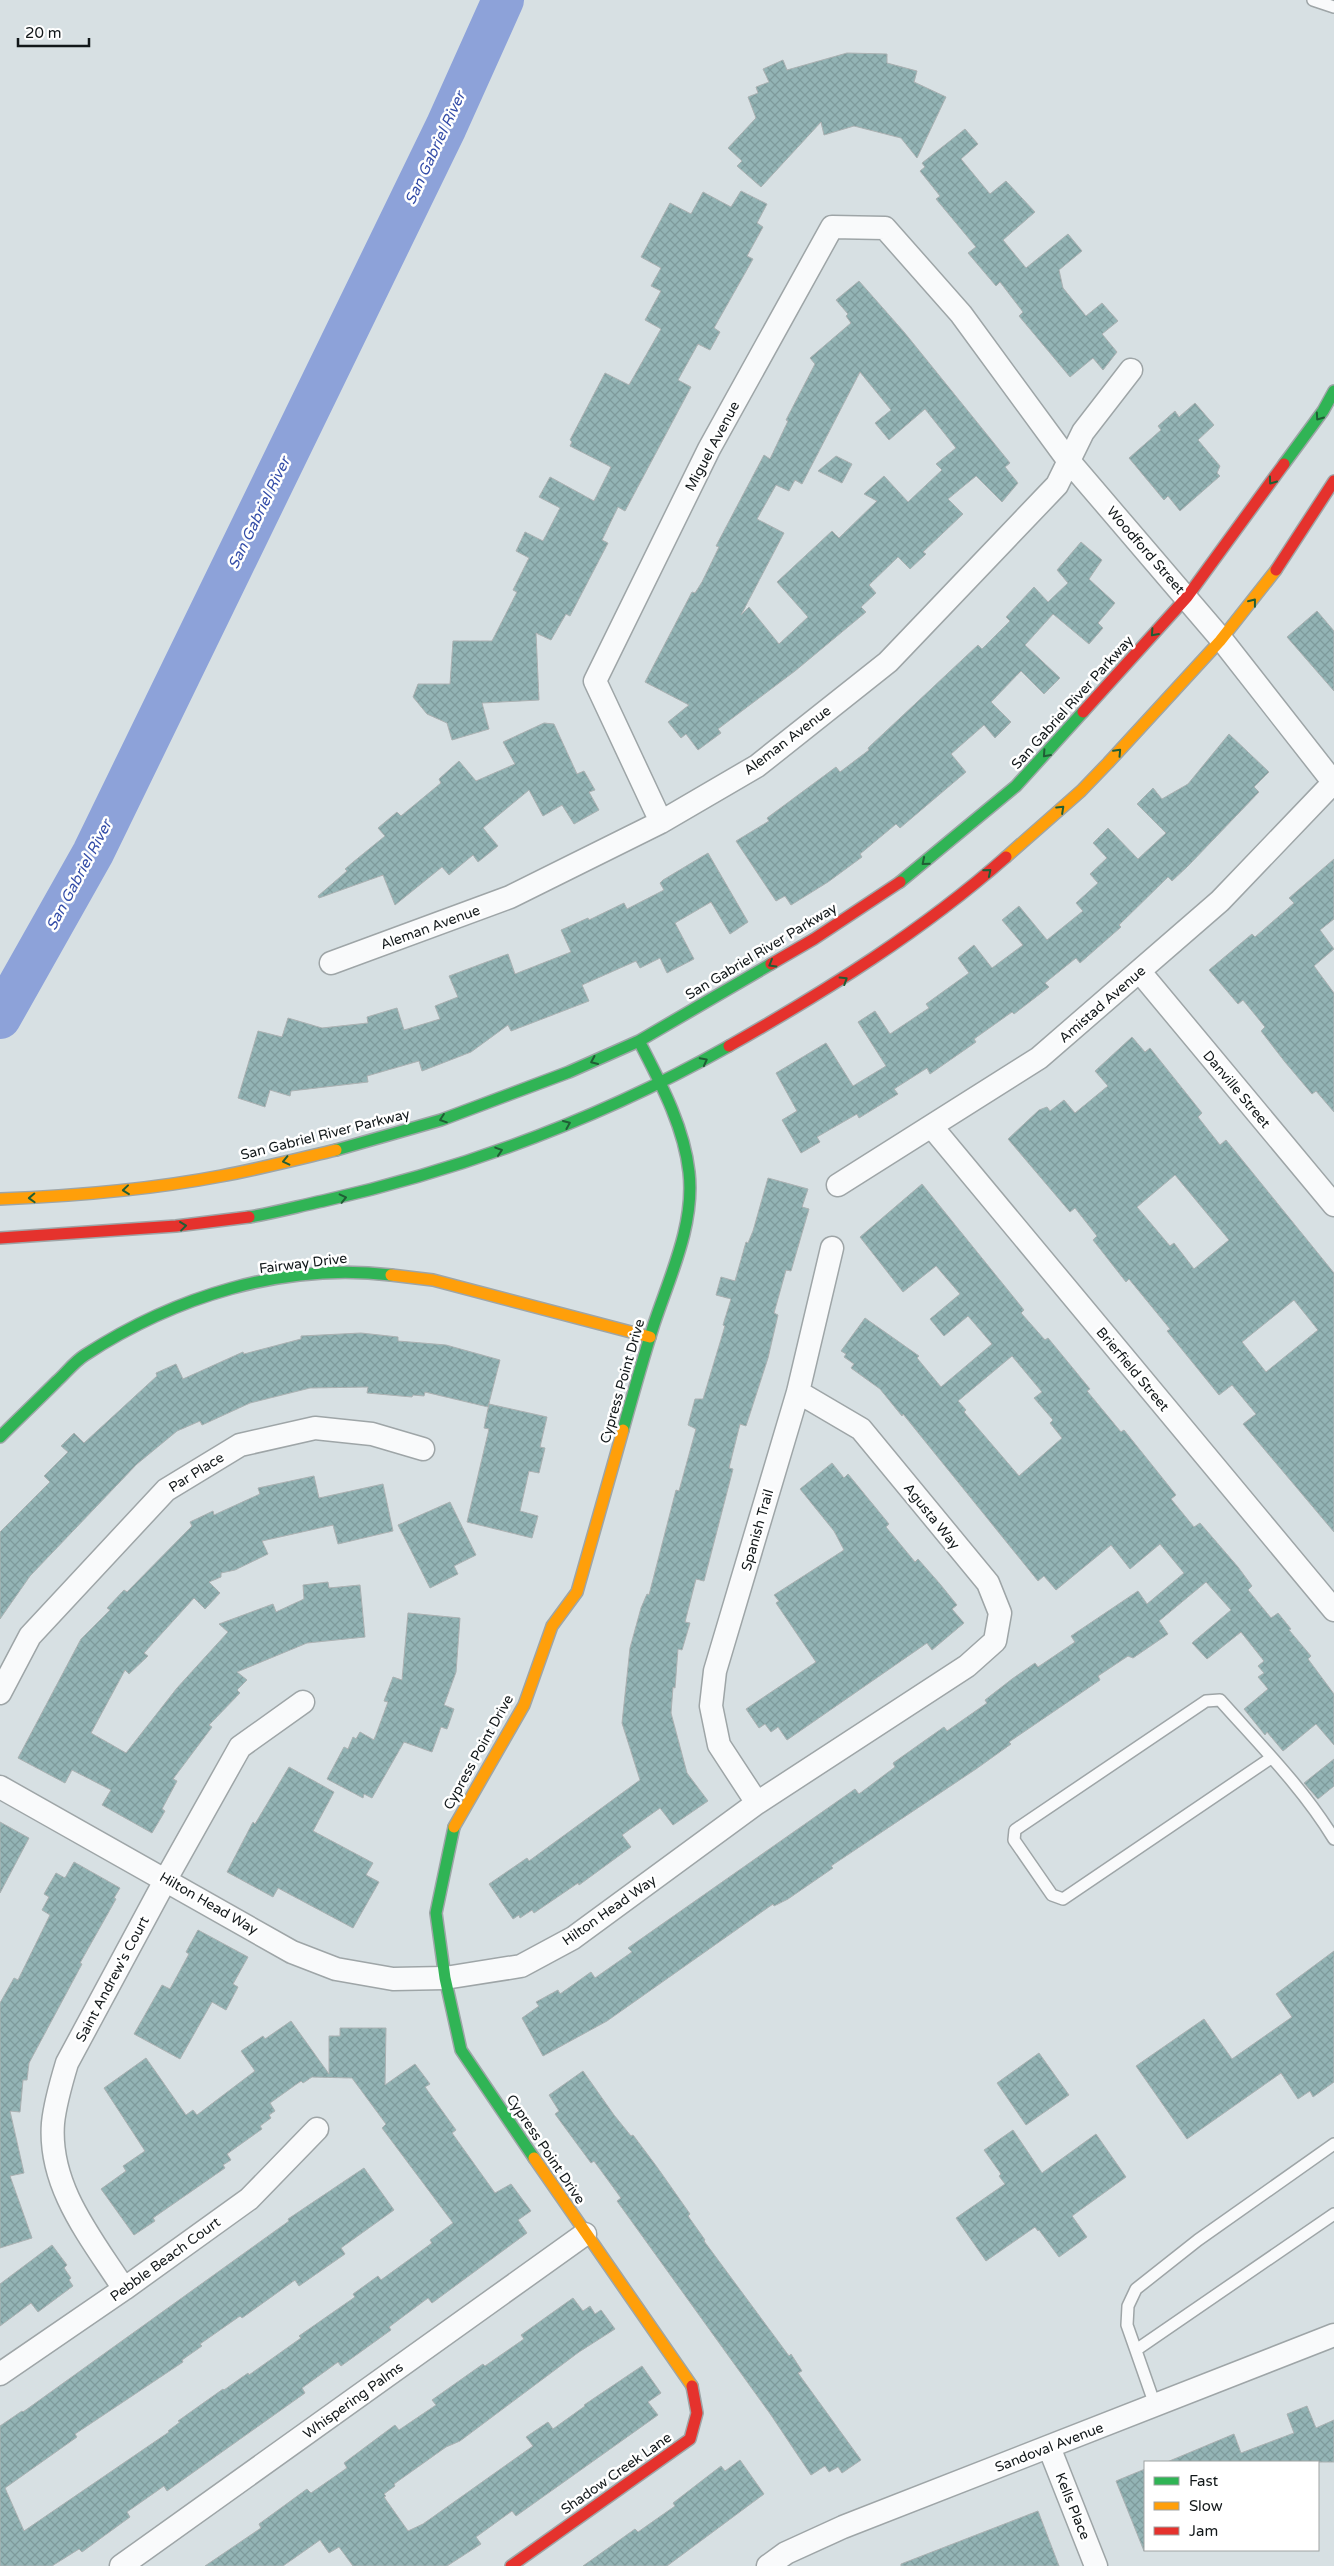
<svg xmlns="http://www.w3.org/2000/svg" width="1334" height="2566" font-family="'Varela Round',sans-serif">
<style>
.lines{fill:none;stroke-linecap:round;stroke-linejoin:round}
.river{stroke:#8da2d9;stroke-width:42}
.building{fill:url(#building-cross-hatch);stroke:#aab1b2;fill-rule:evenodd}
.lane-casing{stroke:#9ea5a7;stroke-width:14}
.street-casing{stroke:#9ea5a7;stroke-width:25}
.fast-casing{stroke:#9ea5a7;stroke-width:14}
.slow-casing{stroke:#9ea5a7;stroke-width:14}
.jam-casing{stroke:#9ea5a7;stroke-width:14}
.lane{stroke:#f9fafb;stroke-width:11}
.street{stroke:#f9fafb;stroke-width:22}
.fast{stroke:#30b455;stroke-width:11}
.slow{stroke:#ff9f0a;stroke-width:11}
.jam{stroke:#e5322d;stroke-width:11}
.oneway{stroke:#205e35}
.labels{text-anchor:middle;stroke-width:5;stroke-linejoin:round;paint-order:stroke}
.street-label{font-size:14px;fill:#12181a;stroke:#fff}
.water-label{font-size:15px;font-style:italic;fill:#344da8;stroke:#fff}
</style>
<defs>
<pattern id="building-cross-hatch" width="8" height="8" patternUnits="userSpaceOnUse" patternTransform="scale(1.25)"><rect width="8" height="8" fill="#93b4b5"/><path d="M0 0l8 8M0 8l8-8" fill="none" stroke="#7e9a9b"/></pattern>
</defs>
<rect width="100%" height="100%" fill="#d7e0e3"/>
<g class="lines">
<path class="river" d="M0 1018 93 853 446 127 503 0"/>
</g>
<path class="building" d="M847 53 887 54V63L917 71 914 82 946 97 917 158 901 138 854 126 824 135 821 122 761 187 737 166 742 161 728 148 756 118 748 97 758 93 756 87 769 82 763 69 783 60 787 70Z
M965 129 978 144 961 159 990 194 1006 181 1035 212 1003 240 1026 268 1068 234 1082 251 1059 270 1063 288 1086 316 1102 303 1118 321 1102 334 1117 352 1103 370 1093 358 1070 377 1019 316 1023 312 1000 282 996 286 968 253 976 247 936 199 940 196 920 171 925 167 922 163Z
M741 191 767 204 757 223 763 227 747 256 753 259 714 328 720 332 710 350 698 344 678 380 691 387 625 511 618 507 602 540 608 543 570 616 566 614 551 640 536 633 539 700 482 703 489 729 452 740 447 723 427 714 413 697 418 684H450L453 641H492L517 592 513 590 529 558 516 551 525 532 543 541 560 508 539 497 550 477 594 501 611 467 570 446 572 442 570 440 605 373 629 385 661 329 645 320 661 291 651 286 661 268 641 257 670 203 691 214 703 192 731 207Z
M859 281 904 332 1010 463 1005 467 1018 483 1002 502 976 476 948 499 963 514 923 552 926 554 910 569 898 557 869 585 876 593 861 607 866 612 795 671 718 729 721 733 698 750 686 734 681 738 668 722 689 705 645 682 692 592 695 593 702 582 719 547 716 546 764 455 770 459 788 421 786 420 815 364 810 358 851 323 846 316 848 314 836 300ZM860 372 891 410 875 423 889 440 925 409 956 448 936 464 942 470 908 502 884 476 864 494 877 501 839 538 832 531 777 582 808 617 779 644 749 607 741 615 784 533 757 519 776 485 789 491 795 480 802 484Z
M1195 403 1214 425 1198 440 1220 466 1217 473 1220 476 1180 511 1168 496 1164 500 1129 458 1161 430 1158 426 1175 411 1179 417Z
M836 456 852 464 842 483 818 471Z
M1081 542 1102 560 1089 579 1115 603 1098 623 1103 628 1089 644 1053 614 1025 645 1060 678 1044 694 1021 671 991 702 1011 722 995 738 984 725 951 754 966 772 900 828 896 824 860 854 862 857 828 882 791 905 785 896 776 901 736 841 769 821 767 818 836 767 840 772 869 750 868 748 978 645 982 649 1010 621 1006 617 1034 587 1048 602 1068 583 1057 570Z
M1317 611 1334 631V691L1287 637Z
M544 723 554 724 577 774 584 771 595 790 589 792 599 810 574 824 562 805 543 816 529 790 483 828 498 846 478 862 473 855 449 875 442 867 395 905 383 875 319 898 318 896 347 871 345 869 352 863 385 836 378 828 397 812 401 816 441 783 439 779 459 761 476 781 515 764 503 742Z
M1229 734 1269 772 1254 787 1259 792 1188 866 1172 881 1168 877 1119 925 1121 927 1080 963 1076 958 1045 983 1049 987 1014 1014 1012 1012 974 1039 976 1042 930 1074 927 1068 894 1089 898 1094 859 1118 857 1114 817 1137 820 1142 801 1153 782 1120 797 1111 776 1073 826 1043 853 1086 886 1066 858 1022 875 1011 890 1034 929 1008 926 1004 969 973 958 958 974 945 992 968 1023 945 1002 920 1019 906 1047 940 1083 911 1076 903 1098 883 1090 874 1107 858 1093 843 1108 828 1138 859 1166 833 1137 804 1153 788 1162 799 1188 784Z
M708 853 748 922 730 934 711 902 675 923 694 959 667 973 660 958 640 968 636 961 582 985 589 1001 511 1031 508 1025 471 1052 422 1071 419 1061 367 1076 368 1082 291 1091 290 1096 270 1090 265 1107 238 1098 258 1031 282 1037 288 1018 322 1028 368 1023 367 1017 397 1008 404 1030 440 1019 435 1006 458 997 449 976 508 954 515 974 571 952 561 930 588 918 589 920 624 903 627 909 664 890 660 883 663 880Z
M1334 859V919L1320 930 1334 949 1314 966 1334 993V1112L1316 1091 1312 1094 1285 1062 1261 1031 1265 1027 1243 1000 1238 1004 1209 970 1252 934 1255 937 1294 903 1289 898Z
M1132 1037 1145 1052 1150 1048 1202 1113 1198 1117 1220 1145 1226 1140 1334 1273V1532L1243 1424 1256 1414 1232 1385 1219 1395 1167 1331 1170 1329 1129 1279 1126 1282 1093 1240 1097 1236 1075 1208 1070 1212 1008 1139 1039 1110 1047 1107 1050 1111 1064 1100 1075 1113 1108 1086 1095 1071ZM1175 1175 1229 1240 1194 1269 1174 1243 1170 1246 1137 1207ZM1294 1300 1318 1330 1266 1372 1242 1342Z
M768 1178 808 1189 802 1207 809 1209 791 1271 786 1270 774 1313 778 1315 768 1358 746 1426 740 1424 729 1468 733 1469 704 1581 696 1579 685 1622 690 1623 682 1650 678 1649 675 1688 673 1687 671 1713 687 1773 708 1801 673 1825 660 1808 622 1835 631 1847 579 1885 578 1883 534 1913 532 1910 520 1918 519 1915 513 1919 489 1884 527 1858 529 1861 640 1780 622 1723 630 1648 641 1608 647 1594 649 1595 676 1490 679 1491 696 1429 688 1425 695 1399H703L725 1326 723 1325 731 1299 716 1295 721 1277 735 1281 746 1242 748 1243 753 1231Z
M922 1184 1024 1310 1021 1313 1045 1340 1048 1338 1090 1389 1087 1391 1121 1432 1124 1430 1176 1495 1171 1499 1194 1527 1200 1523 1238 1567 1252 1586 1248 1590 1271 1618 1278 1613 1291 1629 1289 1630 1311 1656 1308 1659 1334 1694V1745L1316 1724 1283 1751 1267 1732 1265 1735 1244 1709 1268 1689 1258 1677 1264 1673 1258 1666 1264 1661 1241 1632 1207 1659 1192 1643 1231 1610 1206 1582 1159 1621 1168 1634 1133 1658 1128 1656 1098 1676 1100 1680 1009 1742 1011 1744 976 1769 831 1866 833 1868 788 1899 774 1906 773 1904 607 2021 543 2056 522 2018 539 2006 536 2002 558 1990 560 1994 591 1972 595 1978 632 1952 628 1948 855 1789 859 1794 895 1767 893 1763 944 1727 947 1731 987 1703 985 1700 1012 1679 1035 1663 1038 1667 1075 1642 1071 1636 1138 1591 1147 1604 1184 1573 1160 1544 1130 1569 1111 1545 1056 1590 1044 1576 1038 1581 903 1414 902 1416 880 1389 851 1368 854 1364 844 1357 846 1354 841 1351 865 1318 919 1356 917 1358 941 1387 992 1344 968 1316 944 1336 930 1319 960 1294 936 1266 903 1292 860 1237ZM1012 1356 1042 1392 1034 1398 1053 1420 1050 1423 1062 1438 1019 1476 964 1412 966 1410 958 1401Z
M361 1333 398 1337V1341L446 1345 500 1360 488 1407 425 1392 424 1396 413 1395 412 1397 367 1393 368 1387 310 1388 250 1403 202 1425 200 1421 177 1431 137 1464 30 1576 0 1619V1532L50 1482 44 1476 68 1452 61 1446 74 1433 84 1443 157 1376 156 1373 176 1364 183 1379 243 1352 244 1354 301 1339V1336Z
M489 1404 547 1417 540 1447 545 1448 539 1473 529 1471 520 1511 538 1516 532 1538 467 1522 489 1429 484 1428Z
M832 1463 844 1478 848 1474 889 1524 886 1527 915 1562 918 1559 940 1584 957 1605 952 1609 964 1623 932 1650 927 1643 787 1740 778 1727 771 1732 765 1724 759 1728 746 1709 816 1662 776 1603 779 1601 774 1595 844 1550 834 1531 800 1489Z
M314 1476 319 1498 383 1484 393 1531 338 1544 333 1525 262 1541 268 1554 235 1570 221 1573V1577L209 1582 220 1593 205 1609 194 1598 144 1653 148 1656 129 1674 125 1670 91 1733 126 1753 177 1688 228 1632 219 1624 273 1604 276 1612 304 1599 303 1585 328 1582 329 1588 360 1585 365 1637 307 1643 237 1672 247 1680 237 1690 240 1693 209 1725 212 1727 173 1779 177 1781 162 1809 165 1811 152 1833 102 1805 111 1790 72 1770 65 1783 18 1758 81 1639 110 1610 107 1608 124 1590 127 1592 192 1526 190 1522 213 1511 214 1515 260 1494 258 1488Z
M450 1502 476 1555 454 1566 458 1574 430 1588 398 1525Z
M408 1613 460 1618 456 1672 444 1705 454 1709 447 1729 441 1727 432 1752 404 1742 372 1798 364 1794 363 1798 327 1779 344 1747 348 1749 353 1737 356 1739 360 1732 374 1740 388 1702 384 1701 393 1677 402 1680Z
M1334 1759V1786L1318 1799 1304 1783Z
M289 1767 334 1792 313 1831 373 1863 366 1875 379 1882 353 1928 278 1888 273 1897 227 1872 253 1822 255 1824Z
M0 1822 29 1838 0 1893Z
M74 1862 120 1888 114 1898 116 1899 80 1963 82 1964 29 2063 27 2080H23L20 2112 10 2111 24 2173 10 2176 32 2238 0 2248V2003L14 1978 18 1980 50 1915 42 1910 49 1897 44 1894 56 1873 65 1878Z
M198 1930 248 1957 233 1984 238 1987 226 2010 212 2002 180 2059 134 2034 162 1985 170 1989 189 1954 186 1952Z
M1334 1951V2082L1313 2097 1310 2091 1298 2099 1281 2073 1187 2139 1136 2066 1204 2019 1232 2059 1292 2017 1276 1994Z
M291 2021 329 2074V2036H340V2028H386L385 2085 415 2064 430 2084 425 2087 456 2130 452 2133 495 2193 511 2184 531 2211 518 2220 527 2233 432 2303 428 2298 389 2327 391 2330 341 2366 338 2362 302 2388 305 2393 167 2491 164 2486 127 2512 130 2517 82 2552 79 2549 52 2566H0V2426L22 2411 23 2412 289 2221 288 2219 364 2168 394 2210 341 2248 345 2254 299 2286 295 2280 242 2318 240 2316 200 2344 202 2346 182 2360 183 2362 75 2434 77 2437 5 2488 24 2531 169 2432 168 2431 180 2422 178 2421 223 2389 224 2390 248 2373 249 2375 301 2338 299 2336 355 2297 353 2294 378 2276 381 2280 432 2243 430 2240 453 2223 382 2128 386 2124 352 2078 312 2077 303 2083 301 2081 270 2103 275 2111 269 2115 271 2118 260 2126 262 2129 227 2154 231 2160 223 2165 225 2168 153 2218 155 2221 134 2235 101 2189 126 2171 123 2166 145 2151 104 2088 146 2058 186 2115 193 2110 197 2115 255 2071 241 2051 263 2036 265 2039Z
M1039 2053 1069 2095 1026 2125 997 2083Z
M583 2071 614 2115 631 2136 633 2135 657 2167 690 2214 688 2216 705 2240 704 2241 789 2356 791 2354 802 2371 798 2373 861 2460 842 2473 838 2467 829 2472 825 2466 811 2475 771 2415 617 2201 621 2198 594 2161 591 2163 555 2114 559 2111 549 2095Z
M1013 2130 1042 2173 1096 2134 1126 2177 1072 2216 1087 2237 1059 2257 1039 2230 1038 2231 1035 2227 986 2261 956 2218 1005 2184 999 2176 1001 2174 984 2150Z
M52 2245 67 2265 64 2268 71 2278 69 2280 73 2286 38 2312 31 2303 0 2326V2284Z
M573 2298 583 2311 590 2306 595 2314 601 2310 615 2329 579 2352 460 2441 446 2447 394 2484 395 2486 384 2494 386 2496 384 2497 408 2531 423 2524 533 2446 526 2437 548 2422 553 2429 585 2406 584 2405 642 2366 661 2393 648 2402 658 2415 516 2516 512 2511 476 2537 481 2544 447 2566H353L339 2547 329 2553 320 2540 283 2566H205L261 2528 259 2524 307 2489 311 2493 347 2468 344 2463 395 2425 399 2430 436 2405 432 2400 483 2364 485 2366 524 2339 521 2335Z
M1307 2406 1316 2428 1334 2420V2462H1167L1234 2434 1241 2453 1294 2433 1287 2414Z
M740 2460 764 2494 667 2566H583L635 2529 638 2532 675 2506 673 2503 721 2466 725 2471Z
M1145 2469V2550L1144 2551 1116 2481Z
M1038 2511 1059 2566H901V2564Z"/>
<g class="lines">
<g class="lane-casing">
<path id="lane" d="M1313 0 1334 7
M1271 1758 1063 1899 1052 1895 1014 1840 1015 1830 1206 1701 1220 1700C1260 1745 1303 1788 1334 1839
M1136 2350 1334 2214
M1155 2405 1127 2325 1128 2306 1136 2289 1198 2240 1334 2144"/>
</g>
<g class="street-casing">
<path id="street" d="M661 822 595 681 709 449 832 227 885 228 961 314 1068 460 1222 640 1334 783
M331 963 510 897 661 822 757 766 888 662 1057 485 1083 432 1131 370
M1140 972 1334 1205
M932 1127 1334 1610
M838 1185 1039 1058 1220 901 1333 783
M0 1693 30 1636 166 1490 240 1445 315 1428 372 1434 423 1449
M0 1787 292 1952 336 1969 393 1979 445 1978 521 1966 573 1938 757 1803 967 1666 995 1641 1000 1613 988 1583 861 1429 798 1392
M757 1803 719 1745 711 1706 715 1671 798 1392 832 1248
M124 2289C92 2239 48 2187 53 2123 55 2103 61 2083 67 2063L166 1879 240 1747 303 1702
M0 2374 124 2289 249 2199 317 2129
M1049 2447 1096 2566
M121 2566 585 2234
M768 2566 786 2553 843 2527 1334 2335"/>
</g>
<g class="fast-casing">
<path id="fast" d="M1284 464 1323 411 1334 391
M900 882 1016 786 1083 712
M336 1150 441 1120 569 1072 639 1041 771 964
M249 1217C274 1213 299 1206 323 1201 464 1169 603 1117 729 1046
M623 1430C633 1394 643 1359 654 1324 670 1276 695 1224 689 1172 684 1126 660 1082 639 1041
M0 1437C19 1418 38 1400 57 1381 66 1373 74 1362 85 1355 174 1297 284 1262 391 1275
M454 1827 436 1913 445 1978 461 2050 534 2158"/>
</g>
<g class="slow-casing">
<path id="slow" d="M1006 857 1081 791 1108 763 1220 641 1276 570
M0 1199C74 1196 148 1190 221 1176 259 1169 298 1159 336 1150
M391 1275 433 1280 650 1337
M454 1827 524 1705 552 1626 577 1592 623 1430
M534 2158 692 2386"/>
</g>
<g class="jam-casing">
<path id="jam" d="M1276 570 1334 481
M1083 712 1187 597 1284 464
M771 964 814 939 900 882
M729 1046C826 991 922 931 1006 857
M0 1238 176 1226 249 1217
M511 2566 690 2439 697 2413 692 2386"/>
</g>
<use href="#lane" class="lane"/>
<use href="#street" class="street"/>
<use href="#fast" class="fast"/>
<use href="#slow" class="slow"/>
<use href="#jam" class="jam"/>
</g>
<defs><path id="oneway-chevron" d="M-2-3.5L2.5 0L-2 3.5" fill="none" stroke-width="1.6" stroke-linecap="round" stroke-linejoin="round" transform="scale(1.25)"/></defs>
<g class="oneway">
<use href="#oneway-chevron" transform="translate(1319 417) rotate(125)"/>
<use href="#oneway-chevron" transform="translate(1272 481) rotate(126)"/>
<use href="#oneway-chevron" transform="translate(1253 602) rotate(-52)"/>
<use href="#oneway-chevron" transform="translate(1154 633) rotate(132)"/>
<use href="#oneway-chevron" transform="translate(1118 752) rotate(-47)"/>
<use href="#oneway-chevron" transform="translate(1046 754) rotate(132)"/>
<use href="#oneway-chevron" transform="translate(1061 809) rotate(-43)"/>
<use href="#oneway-chevron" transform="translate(925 862) rotate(140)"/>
<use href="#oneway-chevron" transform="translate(988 872) rotate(-40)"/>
<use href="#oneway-chevron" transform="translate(772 964) rotate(150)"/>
<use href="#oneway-chevron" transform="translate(844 980) rotate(-32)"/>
<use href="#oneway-chevron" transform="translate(594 1061) rotate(156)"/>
<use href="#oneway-chevron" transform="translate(704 1061) rotate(-28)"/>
<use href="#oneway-chevron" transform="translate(443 1119) rotate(161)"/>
<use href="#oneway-chevron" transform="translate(567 1124) rotate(-23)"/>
<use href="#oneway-chevron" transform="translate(499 1151) rotate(-18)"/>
<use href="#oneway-chevron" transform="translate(286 1161) rotate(167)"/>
<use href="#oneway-chevron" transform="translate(126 1190) rotate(174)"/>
<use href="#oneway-chevron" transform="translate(32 1198) rotate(178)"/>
<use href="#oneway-chevron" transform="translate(343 1198) rotate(-13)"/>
<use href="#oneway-chevron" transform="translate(183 1226) rotate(-7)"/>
</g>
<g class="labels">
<g class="street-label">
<text transform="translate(712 446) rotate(-62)" y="5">Miguel Avenue</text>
<text transform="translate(1146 550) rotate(49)" y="5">Woodford Street</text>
<text transform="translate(1072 702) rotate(-48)" y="5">San Gabriel River Parkway</text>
<text transform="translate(787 740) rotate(-37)" y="5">Aleman Avenue</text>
<text transform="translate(430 927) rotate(-20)" y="5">Aleman Avenue</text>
<text transform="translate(761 951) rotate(-31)" y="5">San Gabriel River Parkway</text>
<text transform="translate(1102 1004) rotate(-41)" y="5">Amistad Avenue</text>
<text transform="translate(1237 1089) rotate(50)" y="5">Danville Street</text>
<text transform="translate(325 1134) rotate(-14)" y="5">San Gabriel River Parkway</text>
<text transform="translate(303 1263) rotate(-7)" y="5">Fairway Drive</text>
<text transform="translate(1133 1369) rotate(50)" y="5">Brierfield Street</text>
<text transform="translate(622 1381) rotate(-74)" y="5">Cypress Point Drive</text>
<text transform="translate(196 1472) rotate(-32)" y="5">Par Place</text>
<text transform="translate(932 1516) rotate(51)" y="5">Agusta Way</text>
<text transform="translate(757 1530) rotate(-74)" y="5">Spanish Trail</text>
<text transform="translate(478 1752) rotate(-61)" y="5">Cypress Point Drive</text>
<text transform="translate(209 1903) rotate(30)" y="5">Hilton Head Way</text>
<text transform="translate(609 1910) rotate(-35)" y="5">Hilton Head Way</text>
<text transform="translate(112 1979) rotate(-62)" y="5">Saint Andrew's Court</text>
<text transform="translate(546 2149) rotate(56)" y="5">Cypress Point Drive</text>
<text transform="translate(165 2259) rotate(-36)" y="5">Pebble Beach Court</text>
<text transform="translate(353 2400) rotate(-36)" y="5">Whispering Palms</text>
<text transform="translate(1049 2447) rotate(-21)" y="5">Sandoval Avenue</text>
<text transform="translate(616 2473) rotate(-35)" y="5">Shadow Creek Lane</text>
<text transform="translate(1073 2506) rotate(68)" y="5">Kells Place</text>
</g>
<g class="water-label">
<text transform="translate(435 148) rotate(-65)" y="5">San Gabriel River</text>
<text transform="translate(259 513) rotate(-64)" y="5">San Gabriel River</text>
<text transform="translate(79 875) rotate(-62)" y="5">San Gabriel River</text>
</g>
</g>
<rect x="1144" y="2461" width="175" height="90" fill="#ffffff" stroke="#a0a3a3"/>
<rect x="1154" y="2477" width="25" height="8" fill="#30b455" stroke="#a0a3a3"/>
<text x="1189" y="2486" font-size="15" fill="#12181a">Fast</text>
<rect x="1154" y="2502" width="25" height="8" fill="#ff9f0a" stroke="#a0a3a3"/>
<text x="1189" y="2511" font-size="15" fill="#12181a">Slow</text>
<rect x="1154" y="2527" width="25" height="8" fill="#e5322d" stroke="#a0a3a3"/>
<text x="1189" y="2536" font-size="15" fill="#12181a">Jam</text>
<path d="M18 38v8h71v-8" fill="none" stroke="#12181a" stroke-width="2.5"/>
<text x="25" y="38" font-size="15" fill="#12181a" stroke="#ffffff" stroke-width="4" paint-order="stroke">20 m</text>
</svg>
